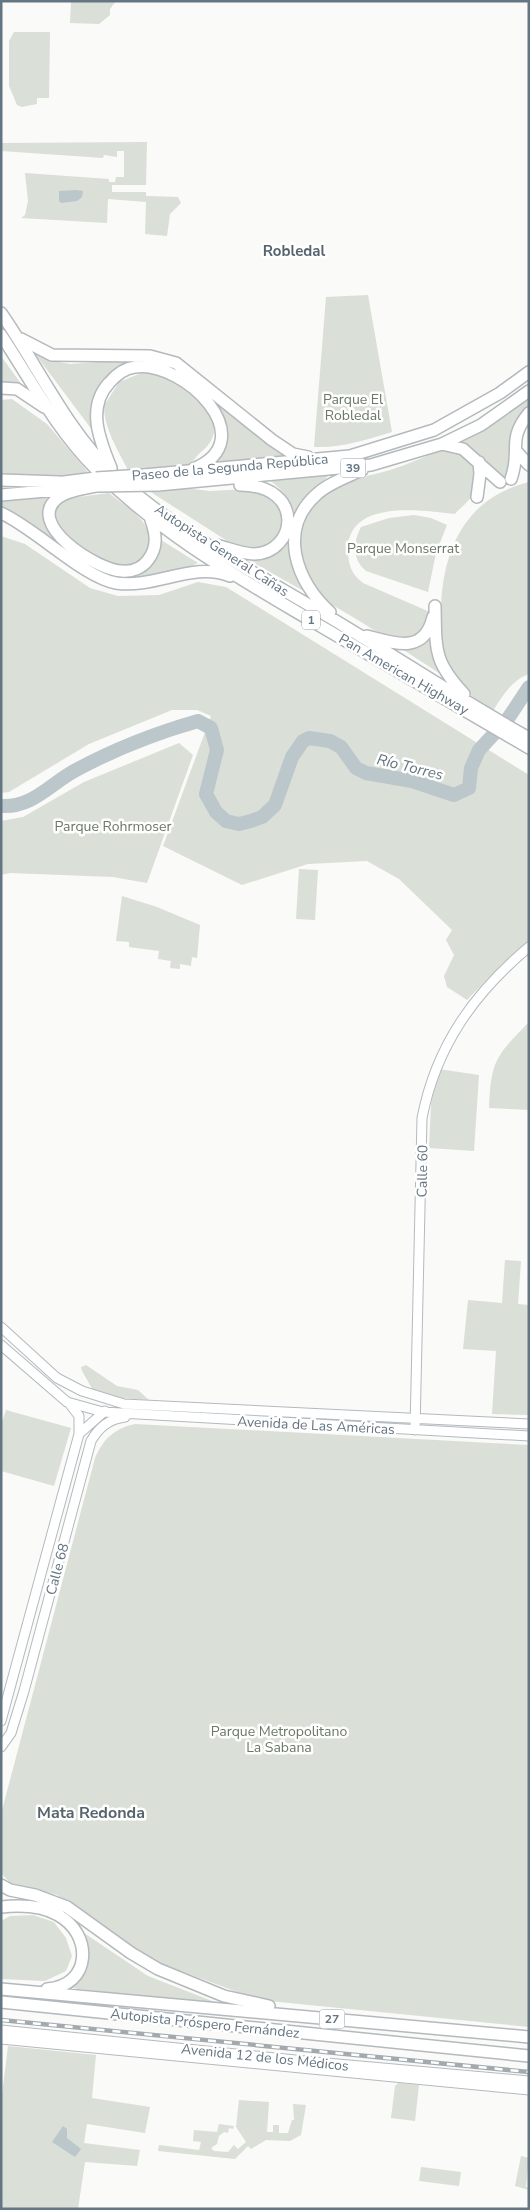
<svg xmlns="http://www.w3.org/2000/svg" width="530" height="2210" font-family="'Nunito Sans',sans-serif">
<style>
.green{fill:#dadfd7}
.water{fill:#bbc7cb}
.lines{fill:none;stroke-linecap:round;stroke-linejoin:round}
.river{stroke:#bbc7cb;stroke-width:14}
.secondary-casing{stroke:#b3babf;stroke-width:11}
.highway-casing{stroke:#b4b9bd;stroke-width:14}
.secondary{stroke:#fff;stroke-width:9}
.highway{stroke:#fff;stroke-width:11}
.rail-casing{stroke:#a2aab0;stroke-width:4.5}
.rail{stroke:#fff;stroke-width:2.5;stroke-dasharray:8;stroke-linecap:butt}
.highway-bridge-casing{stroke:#b4b9bd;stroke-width:14;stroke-linecap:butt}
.highway-bridge{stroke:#fff;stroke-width:11}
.labels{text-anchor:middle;stroke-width:5;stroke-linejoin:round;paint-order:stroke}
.shield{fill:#fff;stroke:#939fa8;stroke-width:1}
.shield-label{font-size:12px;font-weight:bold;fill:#657683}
.park-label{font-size:14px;fill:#687a64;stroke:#fff}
.street-label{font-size:14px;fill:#657683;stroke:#fff}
.neighbourhood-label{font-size:15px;font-weight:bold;fill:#57646e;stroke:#fff}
.water-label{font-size:15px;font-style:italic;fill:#60757c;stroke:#fff}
.quarter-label{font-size:16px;font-weight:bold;fill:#57646e;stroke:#fff}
</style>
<rect width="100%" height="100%" fill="#fafaf8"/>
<path class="green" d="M71 1H116L110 9V15L99 24 70 23Z
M14 32H50L49 98H37V104L22 107 17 105 9 86V41Z
M147 142 146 185H112V192H146V196L178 197 181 203 170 214 167 236 145 234 146 202 108 199 107 223 21 218 25 215 28 201 25 173 109 179V182H115L116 177H124V151H117V157L104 155 103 158 1 151V143Z
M368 295 392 432C366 440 342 448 314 447L326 297Z
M32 350 48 360 70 364 136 359 171 364 292 457H281L209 466 217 462 224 452 227 434 225 422 211 401 183 377 129 365 96 406 111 455Z
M1 356 22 385 1 382Z
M144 372C179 372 242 419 201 452 197 455 194 461 190 463 179 468 142 468 128 470 118 450 104 429 104 406L119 382Z
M529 398V407L512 431 507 477 503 479 470 447 455 440 494 421Z
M12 399 47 424 88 472C62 478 28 476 1 473V400Z
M447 449C469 450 481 472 473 493 471 500 460 508 455 514 423 510 348 499 348 549 348 564 351 574 363 583L430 612 423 632C417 635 409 640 402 640 387 640 374 630 361 622 347 613 329 605 317 592 292 562 296 513 329 490 348 477 369 477 390 470 410 464 428 454 447 449Z
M330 474 312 493 296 518C292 500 283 490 268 479Z
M529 482V674C512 680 502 696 493 711 477 701 461 689 450 673 440 659 441 641 441 625 439 560 459 499 529 482Z
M185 488 210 491 246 489 270 497 283 514 284 526 281 534 269 546 243 551 146 489Z
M109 493C128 508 147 518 152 542L141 563 118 568 81 549 62 534 52 514 63 499Z
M53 497 45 508 43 521 53 539 1 509V500Z
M414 515 431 518 447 525 436 553 428 592 366 571C352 560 353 542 361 527L389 518Z
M293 531 307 593 245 558C268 560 282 550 293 531Z
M1 536 25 544 90 588 118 596 159 595 198 582 226 587 529 775V941L502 964 467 1000 447 987 444 976 454 955 446 940 452 930 399 879 367 861 308 864 242 885 163 846 211 716 197 710H172L89 744 9 792 1 793Z
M161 540 198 563C179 573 149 579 128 578 147 574 160 560 161 540Z
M433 626V657L442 675 402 649 409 648Z
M179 743 193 755 147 883 113 877 10 873 1 875V821L23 817 84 782Z
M299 869 318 870 315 920 296 919Z
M122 896 157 907 200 925 197 958 192 957 191 966 180 964V969L170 968 171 961 158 959 159 951 129 947V942L116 941Z
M529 1022V1110L489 1108C491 1060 496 1056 529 1022Z
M439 1069 479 1075 474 1151 429 1148 431 1104Z
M505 1260 521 1261 518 1304 529 1305V1415L492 1414 496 1351 463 1349 468 1300 502 1303Z
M86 1365 117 1386 138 1390 149 1400 106 1397 94 1392 82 1371 81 1367Z
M6 1410 71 1428 54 1486 1 1471V1425Z
M135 1424 529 1445V2027L259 2000 154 1961 57 1895 11 1884 1 1873V1814L95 1458C104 1438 114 1429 135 1424Z
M33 1915 54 1922 66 1938 72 1956 66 1971 45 1981 1 1979V1921L10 1916Z
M81 1931 148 1976 225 2006 71 1988C92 1966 92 1958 81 1931Z
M8 2046 96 2055 92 2098 150 2107 145 2133 87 2124 84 2143 140 2150 137 2166 85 2162 78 2209H1V2103Z
M398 2083 419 2085 415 2121 391 2118 395 2086Z
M239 2100 269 2102 267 2132H273V2125H279V2133H288L292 2120H294L293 2104 306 2105 301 2135 290 2141 266 2140 251 2149 248 2146 235 2159 158 2151 159 2145 199 2150 201 2142 193 2141 194 2130 217 2132 219 2124 234 2126 233 2129 229 2128 228 2133 224 2132 219 2136 217 2144 211 2148 214 2151 228 2152 234 2145 238 2149 246 2142 236 2127Z
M521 2156 529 2158 526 2186 529 2190 515 2186Z
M421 2167 461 2172 459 2186 419 2181Z"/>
<path class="water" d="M76 190 83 191 82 197 77 201 61 203 59 201V191Z
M63 2126 67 2129V2138L81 2149 75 2157 52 2142Z"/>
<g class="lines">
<path class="river" d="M1 806C33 808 51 783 76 770 115 749 156 733 198 721L211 728 217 750 206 794 216 812 226 821 239 824 251 821 262 817 275 805 292 757 303 741 309 738 330 741 341 747 356 768 366 773 412 781 454 795 469 788 471 768 479 750 507 720 529 687"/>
<g class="secondary-casing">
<path id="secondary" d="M1 1327 57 1378 82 1391 124 1404 529 1424
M1 1345 67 1402 103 1412 529 1436
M415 1430 422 1118C436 1046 474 993 529 947
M79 1434 105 1411
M1 1721 79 1434V1416L69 1403
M1 1747 11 1733 24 1691 91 1441C99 1427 109 1419 125 1417
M1 2030 315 2062 529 2081
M1 2039 529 2090"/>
</g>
<g class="highway-casing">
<path id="highway" d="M1 313C38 366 66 429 113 474 177 534 269 580 344 626 406 663 466 703 529 738
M1 335C31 380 56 429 95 468 162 535 236 576 317 624 388 665 458 707 529 748
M21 339 52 355 150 356 176 363 272 440 293 454 308 457
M1 388 17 389 44 407
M442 444 463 449 500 482
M516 451 529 465
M111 468C100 441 86 408 109 383 116 375 125 368 135 367 184 360 265 440 193 469
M144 475 350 456 434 430 500 393 529 372
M511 479C522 449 506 441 529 413
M1 480 59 482
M56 483 96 478
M158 485 371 465 442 444 481 425 529 391
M96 486C84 489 69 490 59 497 22 523 98 571 122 571 132 572 142 568 148 560 158 547 156 534 151 520
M1 495 68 489
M477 497 480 474 479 462
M1 513C36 529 83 577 116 583 155 589 193 561 230 576
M216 545C228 548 242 554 254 554 297 553 306 485 240 485
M435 606C436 649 433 661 464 694
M330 612C296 582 277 529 317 494 329 483 347 477 362 470
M367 636C394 643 424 655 433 617
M1 1885 10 1890 35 1895 67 1907 131 1953 158 1969 224 1996 269 2006
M1 1907C20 1905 41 1905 58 1915 93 1934 92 1986 47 1989
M1 1989 529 2037
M1 2002 529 2056"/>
</g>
<use href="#secondary" class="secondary"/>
<use href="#highway" class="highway"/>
<g class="rail-casing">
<path id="rail" d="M1 2020 529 2072"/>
</g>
<use href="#rail" class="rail"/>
<g class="highway-bridge-casing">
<path id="highway-bridge" d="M96 478 144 475
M97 486 158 485"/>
</g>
<use href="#highway-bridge" class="highway-bridge"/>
</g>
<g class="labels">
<g class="shield">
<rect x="340.5" y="458.5" width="25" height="19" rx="4"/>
<rect x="302" y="610.5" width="18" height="19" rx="4"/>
<rect x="319.5" y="2009.5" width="25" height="19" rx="4"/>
</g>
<g class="shield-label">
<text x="353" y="472">39</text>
<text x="311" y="624">1</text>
<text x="332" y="2023">27</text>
</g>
<g class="park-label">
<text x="353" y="404">Parque El<tspan x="353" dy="16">Robledal</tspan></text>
<text x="403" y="553">Parque Monserrat</text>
<text x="113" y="831">Parque Rohrmoser</text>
<text x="279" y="1736">Parque Metropolitano<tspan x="279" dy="16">La Sabana</tspan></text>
</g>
<g class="street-label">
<text transform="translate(230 467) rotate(-5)" y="5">Paseo de la Segunda República</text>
<text transform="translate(222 550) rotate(33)" y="5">Autopista General Cañas</text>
<text transform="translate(404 674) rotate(30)" y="5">Pan American Highway</text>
<text transform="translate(422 1171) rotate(-89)" y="5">Calle 60</text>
<text transform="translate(316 1425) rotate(3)" y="5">Avenida de Las Américas</text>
<text transform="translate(57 1569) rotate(-75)" y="5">Calle 68</text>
<text transform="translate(205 2023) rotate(6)" y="5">Autopista Próspero Fernández</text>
<text transform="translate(265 2057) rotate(6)" y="5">Avenida 12 de los Médicos</text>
</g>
<g class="neighbourhood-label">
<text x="294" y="256">Robledal</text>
</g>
<g class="water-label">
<text transform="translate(410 767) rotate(14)" y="5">Río Torres</text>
</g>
<g class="quarter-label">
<text x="91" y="1818">Mata Redonda</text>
</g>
</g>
<rect width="530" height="2210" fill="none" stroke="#657683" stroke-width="5"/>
</svg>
